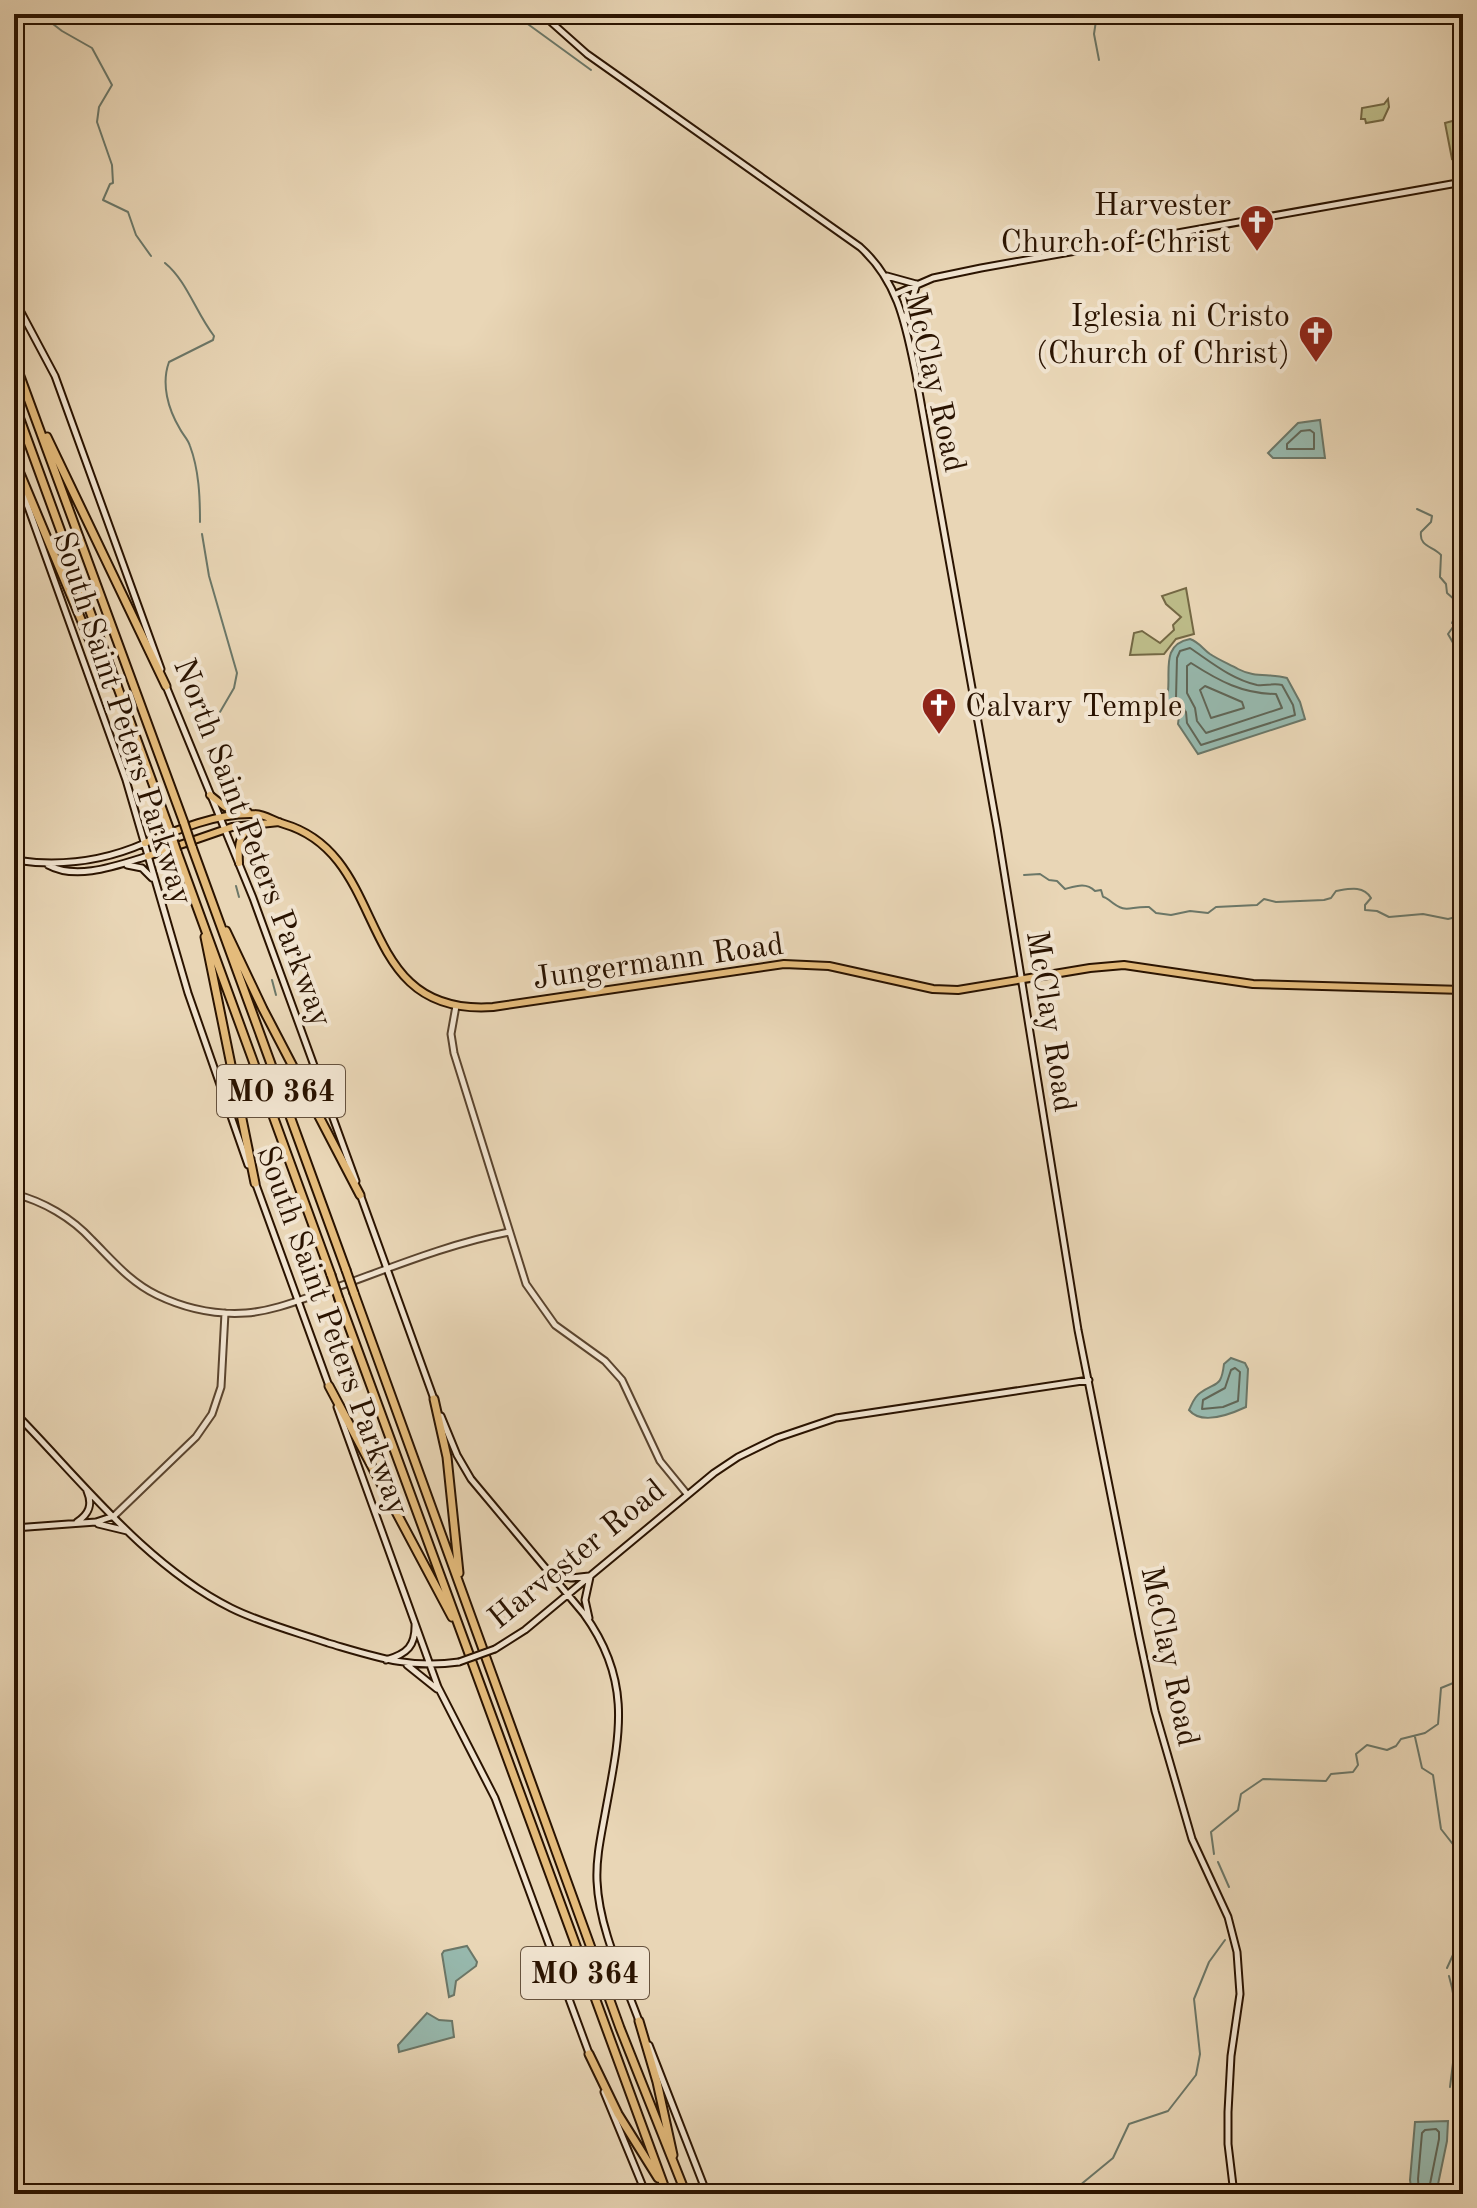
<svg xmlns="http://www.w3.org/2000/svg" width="1477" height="2208" font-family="'Old Standard TT',serif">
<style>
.green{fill:#bdbc89;stroke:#746844;stroke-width:2}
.water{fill:#97b9ae;stroke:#6b7768;stroke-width:2}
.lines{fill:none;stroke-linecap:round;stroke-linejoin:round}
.shore{stroke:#606657;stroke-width:2}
.stream{stroke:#6b7768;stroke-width:2}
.tertiary-casing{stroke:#5a442e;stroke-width:9}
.secondary-casing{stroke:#2a1300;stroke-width:9}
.primary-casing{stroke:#2a1300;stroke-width:10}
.motorway-casing{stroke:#2a1300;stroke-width:11}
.tertiary{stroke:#f1e4d0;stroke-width:5}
.secondary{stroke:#f1e4d0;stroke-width:5}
.primary{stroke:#e4bb7b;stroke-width:6}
.motorway{stroke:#e4bb7b;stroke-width:7}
.secondary-bridge-casing{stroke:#2a1300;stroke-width:9;stroke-linecap:butt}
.motorway-bridge-casing{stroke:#2a1300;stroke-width:11;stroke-linecap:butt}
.secondary-bridge{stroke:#f1e4d0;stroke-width:5}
.motorway-bridge{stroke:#e4bb7b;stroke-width:7}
.labels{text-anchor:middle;stroke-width:8;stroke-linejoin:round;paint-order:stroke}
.shield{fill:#f1e4d0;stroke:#66523e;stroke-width:2}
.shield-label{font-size:30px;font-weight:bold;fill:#2a1300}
.poi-label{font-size:32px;fill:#2a1300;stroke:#f1e4d0;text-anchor:end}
.street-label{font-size:32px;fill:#2a1300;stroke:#f1e4d0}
</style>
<rect width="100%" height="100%" fill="#e9d6b6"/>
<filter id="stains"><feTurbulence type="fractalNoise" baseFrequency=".0025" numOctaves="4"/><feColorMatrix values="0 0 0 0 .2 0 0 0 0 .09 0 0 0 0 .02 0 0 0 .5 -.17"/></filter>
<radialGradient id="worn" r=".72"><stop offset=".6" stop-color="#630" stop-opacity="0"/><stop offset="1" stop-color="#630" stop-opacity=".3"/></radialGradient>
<path class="green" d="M1388 99 1389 107 1383 120 1366 123 1365 119H1361L1362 108 1384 104Z
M1463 107 1462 157 1452 159 1445 123 1456 120 1455 108Z
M1186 588 1194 634 1176 639 1164 654 1130 655 1134 633 1142 631 1160 643 1174 630 1173 625 1181 617 1166 604 1162 596Z"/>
<path class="water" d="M1320 420 1325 458H1273L1268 453 1298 423Z
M1190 639C1199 642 1203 649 1210 654 1219 660 1229 664 1238 669 1255 678 1270 673 1287 678L1300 702 1305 719 1198 754 1178 724 1179 716 1175 708 1170 707 1166 703C1174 679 1157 645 1190 639Z
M1231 1358 1245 1363 1248 1369 1246 1407C1231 1414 1202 1426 1189 1410 1192 1404 1194 1397 1200 1393 1216 1381 1221 1389 1224 1364Z
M467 1946 477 1962 476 1966 456 1981 454 1995 449 1997 442 1954 444 1951Z
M427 2013 439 2020 452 2021 454 2037 399 2052 398 2045Z
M1448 2121 1447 2141 1436 2194H1412L1410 2180 1415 2122Z"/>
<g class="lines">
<path class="shore" d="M1310 430 1314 433V449H1287V444L1301 431Z
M1190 648C1211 662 1231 679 1257 685 1265 686 1273 683 1282 685L1293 705 1295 715 1201 745 1187 723 1186 712 1176 698 1177 658 1180 651Z
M1191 663C1219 681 1243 694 1276 694L1282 708 1206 733 1197 721 1195 708 1187 693V666Z
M1205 686 1242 702 1244 708 1211 718 1200 690Z
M1235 1368 1240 1372 1238 1401 1223 1407 1202 1409 1203 1400 1225 1388 1231 1370Z
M1419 2194 1418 2179 1422 2133 1425 2130 1436 2129 1439 2132V2139L1428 2194"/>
<path class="stream" d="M40 14 62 31 92 48 112 85 99 107 97 122 112 165 113 183 110 184 103 200 128 212 136 235 151 256
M514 14 591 70
M1097 14 1094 34 1099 60
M165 263C187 281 196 313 214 336L213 340 169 362C161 384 168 409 180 429 183 435 188 439 190 446 199 470 200 497 200 522
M1417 509 1432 516 1431 522 1421 532C1419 547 1433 546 1441 555L1440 577 1446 584 1447 593 1463 607
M202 534 209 576 237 673 234 688 220 712
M1452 623 1454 618 1463 616
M1453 627 1448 634 1456 648H1463
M1024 875 1040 874 1049 880 1057 881 1065 889C1076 886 1086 882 1095 891L1101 890C1105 902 1100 893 1109 900 1127 915 1128 906 1149 907L1156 913 1171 915 1190 911 1208 913 1216 907 1257 905 1264 899 1276 902 1324 900 1331 898 1336 891C1349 889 1363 885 1371 898L1365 905V910L1377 911 1389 917 1423 914 1448 919 1460 916 1463 912
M236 886 239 897
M272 980 276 995
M1415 1737 1422 1768 1433 1775 1441 1829 1459 1852 1463 1862
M1214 1854 1211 1832 1238 1810 1241 1794 1263 1779 1326 1781 1331 1774 1353 1772 1358 1765 1356 1754 1367 1745 1387 1750 1396 1746 1401 1739 1425 1733 1438 1724 1441 1688 1463 1679
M1218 1862 1229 1887
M1447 1968 1463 1933
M1449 1976C1461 2017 1455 2046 1450 2087
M1078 2194 1079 2186 1113 2158 1129 2124 1168 2111 1196 2075 1200 2054 1194 1999 1209 1962 1225 1940"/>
<g class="tertiary-casing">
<path id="tertiary" d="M456 1006 451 1034 454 1053 526 1284 555 1325 605 1361 622 1380 660 1461 687 1494
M14 1194C43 1201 72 1218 92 1240 113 1261 130 1282 157 1295 184 1308 216 1315 246 1313 274 1311 302 1299 329 1290 388 1269 447 1244 509 1232
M114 1516 196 1437 212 1414 221 1387 225 1313"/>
</g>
<g class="secondary-casing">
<path id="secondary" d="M542 14 587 54 860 247C899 282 906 327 916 375L997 828 1078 1330 1139 1636 1155 1711 1192 1839 1228 1917 1237 1952 1240 1994 1231 2056 1228 2112V2144L1234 2194
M887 276 916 284
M896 294 933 278 981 268 1463 182
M14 299 55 376 161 669
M905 320 917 284
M14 468 126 780 188 993 248 1165
M166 686 253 898 356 1181
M14 860C60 867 102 862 145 843
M48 865C77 881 118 865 148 856
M127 865 142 868 152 878
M255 1182 329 1386
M360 1194 434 1399
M337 1407 438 1687 495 1798 590 2056
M14 1412C80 1479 145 1565 231 1608 261 1623 296 1632 328 1643 376 1657 409 1669 459 1662
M441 1416 457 1455 471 1479 584 1614C634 1683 619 1737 605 1814 601 1836 596 1858 597 1881 599 1929 623 1977 639 2021
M77 1522C89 1514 93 1505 87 1491
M98 1524 127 1531
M14 1528 96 1522 114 1516
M551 1575 571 1578 589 1576
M589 1618 585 1600 590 1577
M495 1649 525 1630 714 1473 738 1457 777 1438 836 1418 1089 1380
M386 1660C407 1654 416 1646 415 1623
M407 1665 437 1689
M649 2045 707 2194
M604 2092 646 2194"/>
</g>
<g class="primary-casing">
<path id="primary" d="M210 795 225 807 248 812
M145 843C177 830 215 814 250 814 267 814 270 820 284 824 393 856 351 1017 493 1007L784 964 829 966 933 989 958 990 1090 968 1124 965 1253 984 1463 990
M148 856 232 827 279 822
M239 863C238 846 238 833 255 826"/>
</g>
<g class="motorway-casing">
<path id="motorway" d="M14 360 184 823
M14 403 169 828
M47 437 166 686
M14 459 95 653 113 684
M192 847 346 1270
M177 852 331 1275
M226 931 263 1009 360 1195
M205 937 255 1183
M354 1293 620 2028 686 2194
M339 1299 667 2194
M329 1386 452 1617
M434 1399 447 1457 459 1573
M639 2021 657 2082 673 2155
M589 2054 618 2114 658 2178"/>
</g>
<use href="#tertiary" class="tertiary"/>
<use href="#secondary" class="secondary"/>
<use href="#primary" class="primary"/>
<use href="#motorway" class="motorway"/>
<g class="secondary-bridge-casing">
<path id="secondary-bridge" d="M459 1662 495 1649"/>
</g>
<g class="motorway-bridge-casing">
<path id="motorway-bridge" d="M184 823 192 847
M169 828 177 852
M346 1270 354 1293
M331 1275 339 1299"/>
</g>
<use href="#secondary-bridge" class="secondary-bridge"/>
<use href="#motorway-bridge" class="motorway-bridge"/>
</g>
<defs>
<g id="church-pin" transform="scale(1.8)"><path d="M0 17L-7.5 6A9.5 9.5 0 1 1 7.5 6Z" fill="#8f2418" stroke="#f1e4d0"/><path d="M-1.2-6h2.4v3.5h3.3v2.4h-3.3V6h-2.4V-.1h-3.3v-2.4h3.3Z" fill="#fff"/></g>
</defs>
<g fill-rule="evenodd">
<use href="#church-pin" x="1257" y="222"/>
<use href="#church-pin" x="1316" y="333"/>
<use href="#church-pin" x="939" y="705"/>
</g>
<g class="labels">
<g class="shield">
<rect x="217" y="1065" width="128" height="52" rx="6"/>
<rect x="521" y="1947" width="128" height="52" rx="6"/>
</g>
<g class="shield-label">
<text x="281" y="1101">MO 364</text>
<text x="585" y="1983">MO 364</text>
</g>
<g class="poi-label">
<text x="1231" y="215">Harvester<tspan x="1231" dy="37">Church of Christ</tspan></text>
<text x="1290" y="326">Iglesia ni Cristo<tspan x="1290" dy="37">(Church of Christ)</tspan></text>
<text x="965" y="716" text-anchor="start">Calvary Temple</text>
</g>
<g class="street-label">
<text transform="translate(936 382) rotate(77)" y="11">McClay Road</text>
<text transform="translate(124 718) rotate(72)" y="11">South Saint Peters Parkway</text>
<text transform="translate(254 842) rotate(69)" y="11">North Saint Peters Parkway</text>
<text transform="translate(658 960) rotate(-8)" y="11">Jungermann Road</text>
<text transform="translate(1052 1021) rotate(81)" y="11">McClay Road</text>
<text transform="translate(334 1330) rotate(70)" y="11">South Saint Peters Parkway</text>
<text transform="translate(576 1553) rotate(-39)" y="11">Harvester Road</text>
<text transform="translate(1171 1656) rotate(78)" y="11">McClay Road</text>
</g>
</g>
<rect width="1477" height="2208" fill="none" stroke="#e9d6b6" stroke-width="48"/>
<rect x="16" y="16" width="1445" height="2176" fill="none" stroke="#2a1300" stroke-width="4"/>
<rect x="24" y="24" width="1429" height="2160" fill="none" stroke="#2a1300" stroke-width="2"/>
<rect width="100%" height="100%" filter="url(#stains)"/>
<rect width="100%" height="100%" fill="url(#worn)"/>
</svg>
